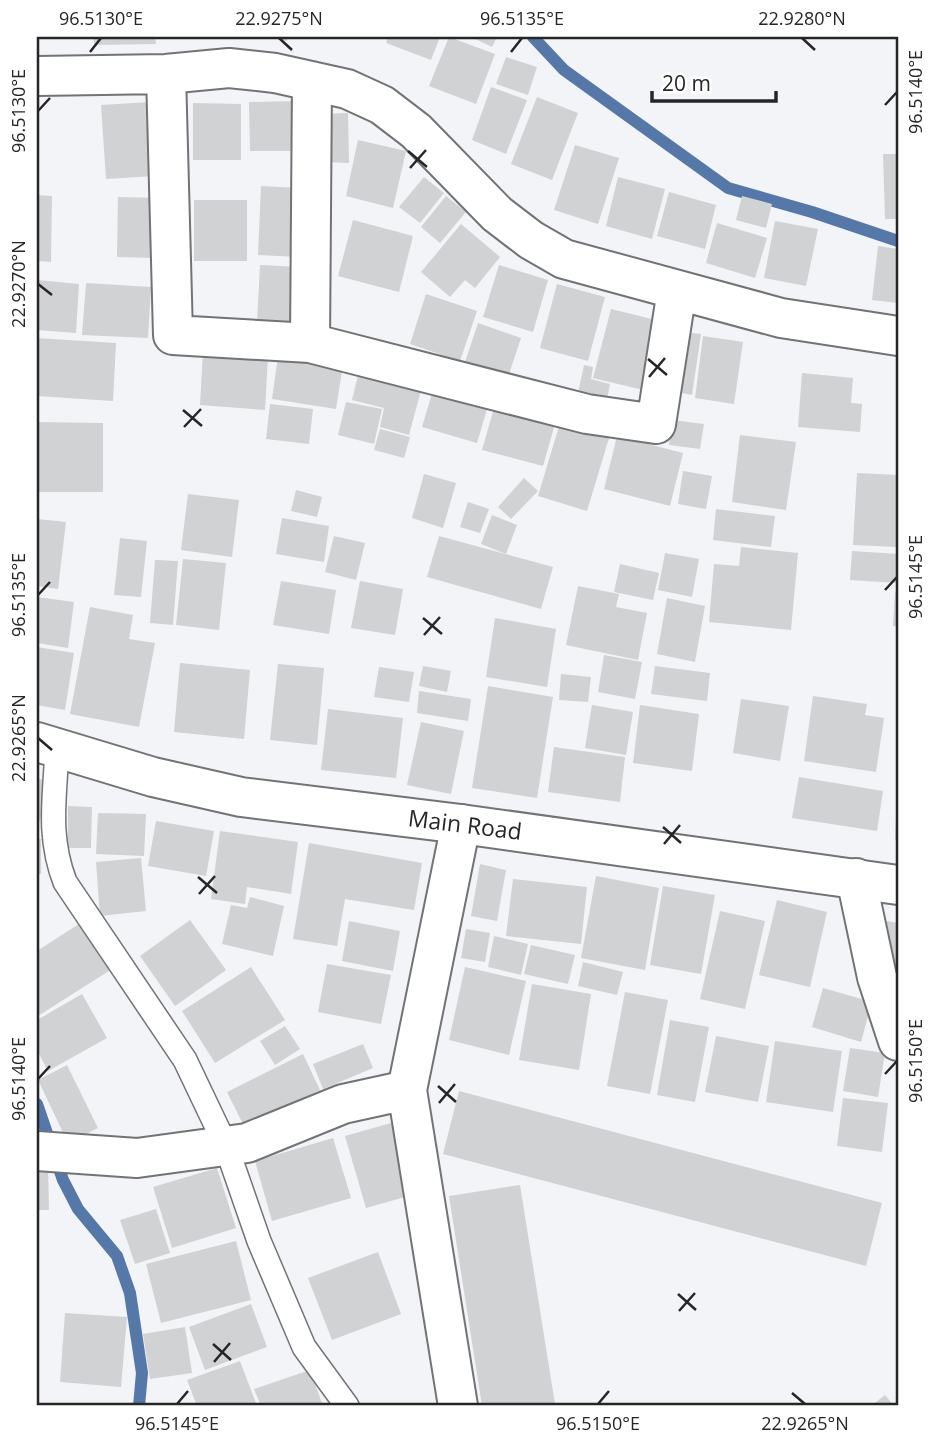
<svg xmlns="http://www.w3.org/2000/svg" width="935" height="1443" font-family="'Open Sans',sans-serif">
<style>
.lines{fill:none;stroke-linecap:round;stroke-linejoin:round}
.stream{stroke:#5578a9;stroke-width:12}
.building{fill:#d0d2d4}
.lane-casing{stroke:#717375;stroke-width:26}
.street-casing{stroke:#717375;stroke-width:42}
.primary-casing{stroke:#717375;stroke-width:42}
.lane{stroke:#fff;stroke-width:23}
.street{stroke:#fff;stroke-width:38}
.primary{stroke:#fff;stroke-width:38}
.ticks{fill:none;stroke:#262627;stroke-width:2.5}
.labels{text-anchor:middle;stroke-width:7;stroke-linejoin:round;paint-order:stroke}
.street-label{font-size:23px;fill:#262627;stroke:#fff}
.neatline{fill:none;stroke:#262627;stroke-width:2.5}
.ticks-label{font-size:18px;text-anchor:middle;fill:#262627}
</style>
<rect width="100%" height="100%" fill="#f2f4f7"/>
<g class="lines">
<path class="stream" d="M533 37 564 70 728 188 812 212 898 241
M37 1104 63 1180 78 1209 117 1256 130 1293 142 1373 139 1406"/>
</g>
<path class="building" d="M94 37H155L156 44 94 45Z
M267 37H288L287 41Z
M388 37H440L431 60 386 43Z
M449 37 495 54 476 104 429 86Z
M471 37H497L492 47Z
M506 57 537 67 528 95 496 84Z
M491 87 527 100 506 154 472 140Z
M537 97 578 113 552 180 511 164Z
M298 101 299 151H250L249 102Z
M150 102 155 176 106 179 101 105Z
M193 103 241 104V160H193Z
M348 113 349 163 325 162V114Z
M358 140 406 151 393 208 346 196Z
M575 145 619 158 598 224 554 210Z
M883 154H898V219H885Z
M424 177 444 193 420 223 399 207Z
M618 177 665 189 652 239 606 226Z
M261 186 301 188 298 257 258 255Z
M669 192 716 205 705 249 657 236Z
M37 195 52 196 51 262 37 261Z
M446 196 466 212 440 243 421 227Z
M742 196 772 204 766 228 736 220Z
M118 197 156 198 155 258 117 257Z
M194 200H247V261H194Z
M353 220 413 236 399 292 338 276Z
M775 221 818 229 806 286 764 278Z
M717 223 767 238 755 278 706 263Z
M461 224 500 257 475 288 465 280 450 297 421 272Z
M878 246 898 249V303L872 300Z
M260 265 301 267 298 324 257 322Z
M499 265 548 280 533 332 483 317Z
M37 280 79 284 76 333 37 330Z
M86 283 151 287 148 338 82 335Z
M557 284 605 297 588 361 540 348Z
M426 294 477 311 460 361 410 344Z
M611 309 660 321 643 390 593 378Z
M478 323 521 338 508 377 465 362Z
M681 332 701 334 692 395 672 391Z
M703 336 743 342 734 404 695 398Z
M37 338 116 343 113 401 37 396Z
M203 351 268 357 265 410 200 405Z
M278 356 343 365 336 409 272 399Z
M361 363 424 379 409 435 380 427 384 408 352 400Z
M584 365 593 367 591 379 610 384 607 400 578 393Z
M802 373 853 378 851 403 862 404 860 432 798 427Z
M435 383 490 399 477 443 422 427Z
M346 402 382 409 374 444 338 435Z
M270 404 313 409 309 444 266 439Z
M494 408 555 424 543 466 482 450Z
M672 420 704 424 700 449 669 445Z
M37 422 103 423V492H37Z
M560 423 609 438 587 511 538 496Z
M380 429 410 437 404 458 374 450Z
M740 435 796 442 786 510 732 502Z
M617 436 683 453 670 506 604 489Z
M683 471 712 476 706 509 678 504Z
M857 473 898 475 897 547 853 545Z
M424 474 456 483 443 528 412 518Z
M524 478 538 491 511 519 498 507Z
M296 490 322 497 317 517 291 511Z
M188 494 239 500 232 557 181 550Z
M468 502 489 509 480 533 460 527Z
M716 509 775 516 771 547 713 540Z
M492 515 517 525 506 554 481 544Z
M282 518 329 526 324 562 276 554Z
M37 519 66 522 58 589 37 586Z
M334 536 365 543 356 580 325 572Z
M439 536 553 567 541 609 427 577Z
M120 538 147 541 141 597 114 595Z
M741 547 798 553 791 630 709 622 714 564 739 566Z
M852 551 898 554V583L850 580Z
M665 553 699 559 692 597 658 590Z
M183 559 226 563 219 630 176 625Z
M155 560 178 561 173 625 150 623Z
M620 564 659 573 653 600 614 592Z
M281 581 336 590 329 634 273 625Z
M360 581 403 589 395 635 351 628Z
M578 586 619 594 616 607 647 613 638 660 566 645Z
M895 592H898V627L893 626Z
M37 597 74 602 68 648 37 643Z
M667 598 705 606 695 662 657 654Z
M90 607 133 615 129 639 155 643 139 727 70 714Z
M495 618 556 629 547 687 486 677Z
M37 647 74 653 65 710 37 705Z
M604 655 642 662 635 699 598 692Z
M180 663 250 670 244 739 174 732Z
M278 664 324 668 317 745 270 740Z
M423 666 451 671 447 692 419 686Z
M655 666 710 673 707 701 651 694Z
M379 667 414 672 409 702 374 697Z
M561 674 591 677 588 702 559 700Z
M488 686 553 697 537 798 472 788Z
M419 691 471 699 468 721 417 713Z
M813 696 867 704 865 715 884 718 876 772 804 761Z
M741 699 789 706 780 761 733 753Z
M592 705 633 712 626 755 585 748Z
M640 705 699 714 692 771 633 763Z
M328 709 403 718 396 778 321 770Z
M421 722 464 731 451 794 407 785Z
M554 747 625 757 620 802 548 792Z
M799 777 883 791 877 831 792 818Z
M37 778 50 782 38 827 37 826Z
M68 806 92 807 91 848H68Z
M98 813 146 814 144 856 96 854Z
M896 818H898V840H895Z
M156 821 214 831 206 876 148 866Z
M220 831 298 842 291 894 247 887 245 904 211 899Z
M37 839H41V874H37Z
M309 843 422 863 414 910 345 899 337 946 293 939Z
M141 858 146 911 100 916 96 862Z
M480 864 506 870 497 921 471 916Z
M596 876 659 888 645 970 581 958Z
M513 879 587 887 581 944 506 936Z
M663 886 715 895 701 974 650 965Z
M250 897 284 906 273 956 222 944 231 905 247 908Z
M777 900 827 912 810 987 759 975Z
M720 911 765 921 745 1009 700 999Z
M190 920 226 970 175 1006 140 956Z
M349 921 400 931 393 971 342 961Z
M887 921 898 923V978L877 974Z
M82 922 112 969 38 1016 37 951Z
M466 929 490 933 485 962 461 958Z
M494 936 528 944 521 975 488 967Z
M531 945 575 955 568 984 524 974Z
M583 962 623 972 617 995 578 986Z
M327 964 391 975 381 1024 318 1012Z
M251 967 285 1020 215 1063 182 1011Z
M465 967 526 981 509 1055 449 1040Z
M532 984 591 994 579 1070 519 1060Z
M823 988 872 1002 861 1042 812 1027Z
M625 992 668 1000 650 1094 607 1086Z
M82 994 107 1038 48 1071 37 1050V1020Z
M670 1020 709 1027 695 1102 657 1095Z
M285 1026 300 1049 275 1065 260 1041Z
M716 1036 769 1046 758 1102 705 1092Z
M775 1041 842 1051 833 1112 766 1102Z
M363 1044 373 1068 323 1089 313 1064Z
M850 1048 885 1053 878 1097 843 1091Z
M303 1054 320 1090 244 1126 227 1092Z
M67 1065 98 1128 68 1143 38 1080Z
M459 1091 882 1203 866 1266 443 1154Z
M843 1098 888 1103 882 1152 837 1146Z
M391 1123 412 1195 366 1208 345 1136Z
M333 1138 351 1198 272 1221 255 1161Z
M37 1164H48L49 1210H37Z
M217 1168 236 1228 172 1248 153 1187Z
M520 1185 555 1404 537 1406H482L449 1196Z
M156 1209 170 1253 135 1264 120 1220Z
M236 1241 251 1300 161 1323 146 1264Z
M378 1252 401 1314 332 1340 308 1278Z
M251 1304 267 1347 205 1370 189 1327Z
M65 1313 127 1317 121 1387 60 1382Z
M185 1327 192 1373 150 1379 143 1334Z
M240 1361 257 1406H197L187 1380Z
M310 1370 323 1406H261L254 1389Z
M885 1395 894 1406H871Z"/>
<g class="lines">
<g class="lane-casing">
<path id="lane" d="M57 749C55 797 47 835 65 882L185 1060 226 1146 259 1241 304 1347 347 1406"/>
</g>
<g class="street-casing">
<path id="street" d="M166 74 173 335 310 343 587 414 656 424 677 290
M37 76 166 74 229 68 275 73 347 89 382 105 416 131 497 214 531 240 564 259 781 318 898 336
M310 343 312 81
M856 878 877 977 898 1041
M37 1151 137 1158 247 1143 343 1104 407 1090
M458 1406 407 1090 461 824"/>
</g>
<g class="primary-casing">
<path id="primary" d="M37 742 153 777 241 797 461 824 898 885"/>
</g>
<use href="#lane" class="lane"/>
<use href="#street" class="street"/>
<use href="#primary" class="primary"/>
</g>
<path class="ticks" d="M279 38 292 50M802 38 815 50M90 52 101 38M511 52 522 38M885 105 897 92M38 111 50 98M408 151 427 167M410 168 426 150M38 284 52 295M648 359 667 375M649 377 665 358M183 410 202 426M184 427 201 409M885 590 897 577M38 595 50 582M423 618 442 634M424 635 440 617M38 738 52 750M663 827 681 843M664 844 680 825M198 877 217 893M199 894 215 876M885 1074 897 1061M38 1079 50 1066M438 1086 456 1102M439 1103 455 1084M678 1294 696 1310M679 1311 695 1293M213 1344 231 1360M214 1362 230 1343M792 1393 805 1404M177 1404 188 1391M598 1404 609 1391"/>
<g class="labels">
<g class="street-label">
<text transform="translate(465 825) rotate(7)" y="8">Main Road</text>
</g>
</g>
<rect width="935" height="1443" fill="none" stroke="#ffffff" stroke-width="77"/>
<path d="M652 91v10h124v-10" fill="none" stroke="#262627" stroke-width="3.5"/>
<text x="662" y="91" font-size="21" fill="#262627" stroke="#ffffff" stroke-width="5" paint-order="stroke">20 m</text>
<rect x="38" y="38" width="859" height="1366" class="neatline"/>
<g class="ticks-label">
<text x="101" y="25">96.5130°E</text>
<text x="279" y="25">22.9275°N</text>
<text x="522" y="25">96.5135°E</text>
<text x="802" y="25">22.9280°N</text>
<text transform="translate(916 92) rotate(-90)" y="6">96.5140°E</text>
<text transform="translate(19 111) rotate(-90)" y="6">96.5130°E</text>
<text transform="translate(19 284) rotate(-90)" y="6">22.9270°N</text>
<text transform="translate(916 577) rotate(-90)" y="6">96.5145°E</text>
<text transform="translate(19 595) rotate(-90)" y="6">96.5135°E</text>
<text transform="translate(19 738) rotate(-90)" y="6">22.9265°N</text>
<text transform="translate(916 1061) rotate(-90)" y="6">96.5150°E</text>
<text transform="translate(19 1079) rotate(-90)" y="6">96.5140°E</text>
<text x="177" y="1430">96.5145°E</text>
<text x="598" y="1430">96.5150°E</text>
<text x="805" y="1430">22.9265°N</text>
</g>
</svg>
